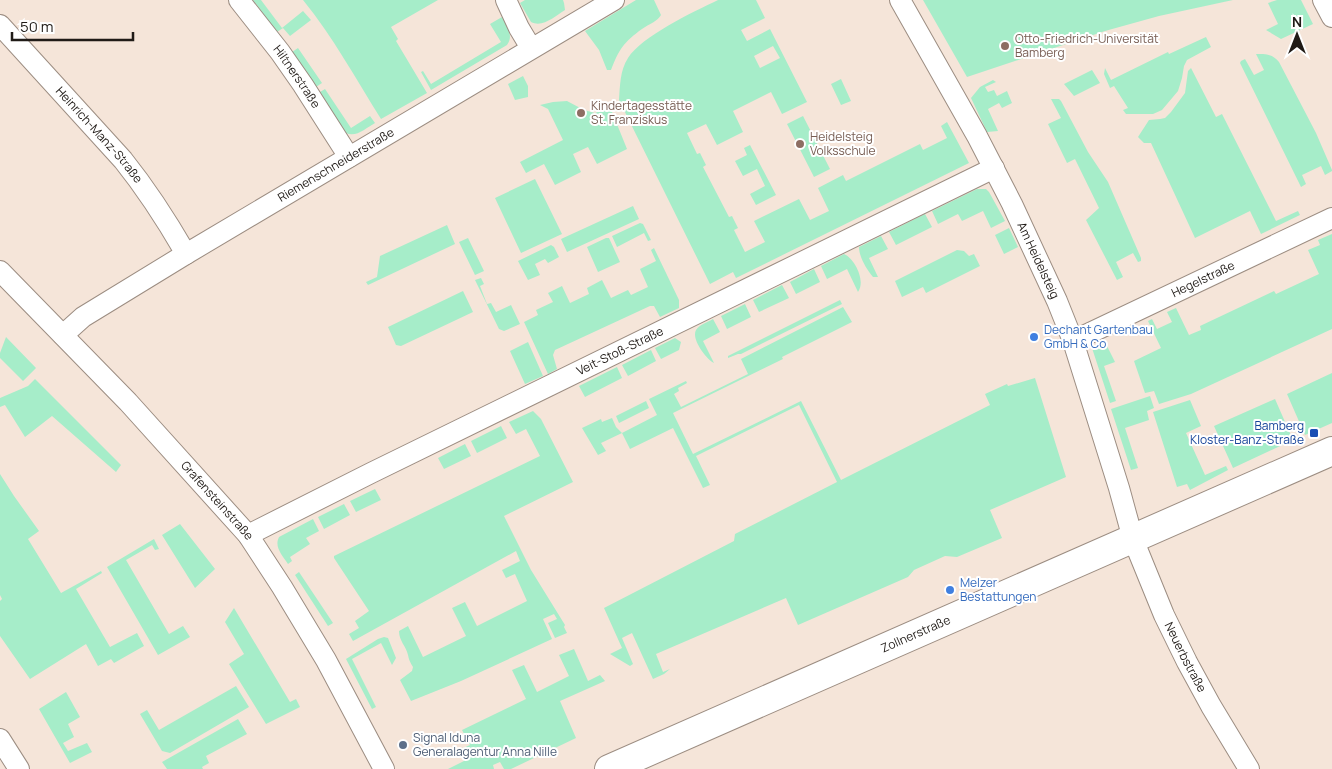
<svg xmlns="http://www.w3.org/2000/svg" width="1332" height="769" font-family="Manrope,sans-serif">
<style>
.green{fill:#a6edc9;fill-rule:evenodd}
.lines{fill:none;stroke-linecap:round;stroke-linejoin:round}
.street-casing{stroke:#9c8d82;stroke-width:22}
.secondary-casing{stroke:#9c8d82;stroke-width:30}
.street{stroke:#fff;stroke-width:20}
.secondary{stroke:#fff;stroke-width:28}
.education-dot{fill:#8d6e63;stroke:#fff;stroke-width:2}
.shop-dot{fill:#3f7fe0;stroke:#fff;stroke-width:2}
.transit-dot{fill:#1a4fb4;stroke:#fff;stroke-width:2}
.service-dot{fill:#5c6f8a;stroke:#fff;stroke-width:2}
.labels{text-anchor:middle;stroke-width:4;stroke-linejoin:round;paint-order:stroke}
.education-label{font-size:12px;fill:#785e54;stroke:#fff;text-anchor:start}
.street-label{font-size:12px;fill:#201b17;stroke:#fff}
.shop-label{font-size:12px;fill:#366cbe;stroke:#fff;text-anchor:start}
.transit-label{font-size:12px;fill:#164399;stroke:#fff;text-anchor:end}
.service-label{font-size:12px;fill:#4e5e75;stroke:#fff;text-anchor:start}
</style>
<rect width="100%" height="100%" fill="#f5e5d9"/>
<path class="green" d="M253 0H261L282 28 303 11 311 20 290 36 283 28 277 32Z
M303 0H438L391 27 398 39 396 41 427 93 381 119C356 79 333 37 303 0Z
M525 0H563L564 3 565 10C555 16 543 28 531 22L520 3Z
M636 0H654L661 15C658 21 649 24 642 29 624 42 619 49 611 70H607L599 50 585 31Z
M718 0H756L765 18 741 30 747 41 770 29 807 102 782 114 771 92 733 111 743 132 717 145 706 124 687 133 697 154 700 153 706 165 703 167 729 217 732 216 738 228 734 230 745 252 765 242 754 221 799 199 810 220 829 211 818 188 843 175 846 181 920 144 923 150 947 138 941 126 947 122 969 163 736 278 733 272 710 284 619 100C620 86 620 70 628 58 642 36 693 12 718 0ZM773 46 780 58 760 68 754 56Z
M923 0H1233L1159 16 1105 31 967 77Z
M1277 0H1301L1313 24 1281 39 1266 30 1278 24 1268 3Z
M502 17C507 26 514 36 507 45L431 90 421 72 423 71 431 84 501 42 490 24Z
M1206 37 1211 47 1187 60 1184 66 1182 78 1178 91 1162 110 1153 114H1126L1123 110 1128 108 1114 86 1110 88 1104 74 1105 68 1111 80 1168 52 1169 54Z
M298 48 322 83 316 87 292 52Z
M1256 54C1267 54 1272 54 1279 62L1316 133 1332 170V171L1325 175 1321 166 1302 175 1306 184 1301 187 1240 63 1241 61 1245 59 1254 75 1264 70Z
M1191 68 1216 117 1222 114 1276 221 1298 211 1300 215 1261 234 1250 211 1195 238 1151 143H1144L1138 137 1149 120 1160 119 1165 118 1171 112 1185 93 1188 71Z
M1092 70 1100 83 1074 96 1064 84Z
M523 76 528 86V97L515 100 508 84Z
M841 79 851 101 841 105 831 84Z
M993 80 996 82 985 87 988 92 994 90 997 96 1007 91 1012 103 1002 108 999 103 988 109 998 131 987 132 971 98 980 87Z
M325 89 351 128 370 116 375 123C366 128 356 138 346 133L320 92Z
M1051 99H1059L1061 101 1088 152 1108 182 1141 258V261L1138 262 1133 253 1116 262 1123 277 1117 280 1086 220 1099 208 1075 159 1067 163 1048 124 1061 118Z
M567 101 584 110 595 113 610 107 627 149 597 164 588 147 573 154 581 172 555 185 544 164 526 173 520 162 563 140 548 109 540 105 553 102Z
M803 116 830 169 814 177 787 124Z
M750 145 776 195 756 205 750 194 765 186 757 169 743 176 735 161 747 155 744 148Z
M535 179 562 234 521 253 495 198Z
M977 189H986L989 192 1005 221 991 228 983 211 962 221 958 214 938 224 932 211Z
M633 206 639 219 567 252 561 239Z
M925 214 932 227 896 245 889 232Z
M640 223 643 224 651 240 648 241 644 233 617 247 612 236Z
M447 225 455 244 368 285 366 282 377 277 380 256Z
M1009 228 1018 247 1004 254 995 235Z
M1332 234V329L1191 394 1159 404 1154 391 1145 393 1134 361 1161 348 1148 321 1152 319 1157 329 1172 322 1167 312 1176 308 1189 335 1201 330 1200 326 1274 291 1276 294 1319 274 1308 250 1320 245 1318 240Z
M881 236 888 249 869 258 878 277H873C867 270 859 257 859 247Z
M468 238 484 271 475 275 459 242Z
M606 238H609L620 262 598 272 587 247Z
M551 245 554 247 559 257 548 263 545 259 535 264 540 275 528 280 518 261Z
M654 248 679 300V308L660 317 654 306H650L555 350 553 355 557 369 548 374 524 322 538 315 536 310 553 302 548 293 562 286 570 303 589 294 587 288 602 280 611 298 628 290 631 295 648 287 640 269 656 261 651 250Z
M957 250 964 251 969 256 974 254 980 266 926 293 923 287 902 297 895 281Z
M844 254C855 259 866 281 858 292L847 269 827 279 821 266Z
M814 269 820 282 796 294 790 282Z
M481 278 484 284 480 286 487 304 491 303 496 312 511 305 520 324 504 331 499 329 475 280Z
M782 285 789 298 759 312 753 300Z
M463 291 473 312 401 346 396 345 388 327Z
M840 300 842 304 741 354H738L728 358V356Z
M745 304 751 317 727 329 721 316Z
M843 307 852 322 782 357 783 359 673 413 693 454 801 401 841 480 990 405 985 394 1007 384 1008 386 1035 378 1066 477 990 510 1002 538 957 557 945 556 914 570 908 577 798 625 786 598 656 654 663 672 670 669 664 674 653 679 632 633 622 638 633 664 630 666 610 654 622 648 604 608 734 541 735 534 837 482 799 405 696 456 710 485 703 488 673 428 630 449 622 433 601 443 606 451 598 455 582 428 601 419 602 422 612 418 616 427 622 433 657 415 649 399 686 381 687 383 678 388 679 391 674 394 681 407 748 374 741 359Z
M713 319 720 332 703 341 714 363C706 359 691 339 696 330 699 325 708 322 713 319Z
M6 337 36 368 23 381 0 358V353Z
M675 338 681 342 679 350 661 359 655 348Z
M528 342 543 376 525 384 510 351Z
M1105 342 1115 362 1104 366 1116 401 1110 403 1092 348Z
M651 350 656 361 628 376 622 365Z
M617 367 622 378 585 397 579 386Z
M1332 373V423L1305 435 1287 394Z
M35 379 121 465 116 472 52 416 25 437 5 405 0 407V398L28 386Z
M1150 396 1154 408 1147 411 1149 420 1125 428 1138 468 1131 470 1111 409Z
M1275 399 1293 440 1233 468 1214 426Z
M1190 400 1201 426 1186 433 1205 475 1226 466 1228 470 1190 490 1187 484 1177 487 1153 412Z
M646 401 649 408 619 423 616 416Z
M533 411 541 419 573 482 504 516 531 570 565 625 564 627 567 633 555 638 548 623 557 619 554 614 543 619 552 639 461 681 411 701 400 680 412 671 413 667C410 662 409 660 408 655 406 646 399 641 399 631L408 626 423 657 466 636 452 608 465 602 477 626 527 601 515 574 506 578 502 570 520 561 516 551 353 641 349 634 359 628 355 621 369 611 334 558V556L540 456 526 429 516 434 509 422Z
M501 426 507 438 477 453 471 441Z
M465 444 471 456 444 469 438 458Z
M0 474 14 496 39 531 28 539 61 593 101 571 102 573 76 589 110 647 137 633 144 646 114 663 111 659 98 666 86 644 30 679 0 636V601L2 599 0 595Z
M375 489 381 500 356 512 350 501Z
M344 504 350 515 324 529 318 517Z
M313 519 319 531 306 538 310 544 290 557 292 561 288 564C282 555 274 547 279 537Z
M180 524 215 569 195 588 162 535Z
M154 539 159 549 155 550 152 545 126 560 169 634 183 626 190 637 158 655 107 567Z
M299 572 333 623 328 626 295 575Z
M234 608 290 702 296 699 300 707 266 724 229 664 244 654 225 622Z
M384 637 388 638 396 658 392 665 381 643 352 659 376 707 372 709 346 659 378 639Z
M574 649 588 681 600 675 605 681 560 701 576 738 511 769H504L500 762 493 765 494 769H448L464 761 459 750 470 745 462 730 526 699 512 670 524 665 537 692 569 676 559 655Z
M236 686 249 707 170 753 162 751 140 714 147 710 159 730Z
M66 692 80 717 68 724 74 737 63 743 68 751 87 743 92 752 70 763 39 709Z
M238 719 247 734 206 756 209 763 202 767 203 769H167L162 762Z"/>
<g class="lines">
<g class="street-casing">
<g id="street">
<path id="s1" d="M239 0 280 52 303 85 349 157"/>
<path d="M506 0 519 28 531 48"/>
<path id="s2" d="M900 0 977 136 1012 204 1057 301 1073 341 1119 488 1133 539 1164 615 1187 662 1211 706 1249 769"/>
<path d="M1323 0 1332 17"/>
<path id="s3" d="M0 25 123 160C147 190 167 221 186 254"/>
<path id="s4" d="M0 271 128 402 248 535 282 587 326 660 384 769"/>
<path id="s5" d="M63 335 83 317 186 254 614 0"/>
<path id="s6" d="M1073 341 1332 218"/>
<path id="s7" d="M248 535 371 473 994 168"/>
<path d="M0 739 19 769"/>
</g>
</g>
<g class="secondary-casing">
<g id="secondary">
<path id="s8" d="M609 769 1332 451"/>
</g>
</g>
<use href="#street" class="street"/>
<use href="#secondary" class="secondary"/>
</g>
<g class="education-dot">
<circle cx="1005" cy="46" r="5"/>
<circle cx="581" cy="113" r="5"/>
<circle cx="800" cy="144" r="5"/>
</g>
<g class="shop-dot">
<circle cx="1034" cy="337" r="5"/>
<circle cx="950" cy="590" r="5"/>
</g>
<rect class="transit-dot" x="1309" y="428" width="10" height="10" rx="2.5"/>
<circle class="service-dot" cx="403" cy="745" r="5"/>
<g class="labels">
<g class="education-label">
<text x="1015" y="43">Otto-Friedrich-Universität<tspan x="1015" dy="14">Bamberg</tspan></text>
<text x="591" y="110">Kindertagesstätte<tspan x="591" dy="14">St. Franziskus</tspan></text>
<text x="810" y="141">Heidelsteig<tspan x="810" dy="14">Volksschule</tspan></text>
</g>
<g class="street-label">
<text dy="4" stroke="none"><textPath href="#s1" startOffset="96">Hiltnerstraße</textPath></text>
<text dy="4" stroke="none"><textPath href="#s3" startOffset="148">Heinrich-Manz-Straße</textPath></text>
<text dy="4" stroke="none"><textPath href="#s5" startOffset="322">Riemenschneiderstraße</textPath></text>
<text dy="4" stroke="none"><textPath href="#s2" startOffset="295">Am Heidelsteig</textPath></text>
<text dy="4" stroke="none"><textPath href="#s6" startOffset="144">Hegelstraße</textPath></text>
<text dy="4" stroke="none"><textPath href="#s7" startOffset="415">Veit-Stoß-Straße</textPath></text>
<text dy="4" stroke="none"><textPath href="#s4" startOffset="316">Grafensteinstraße</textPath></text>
<text dy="4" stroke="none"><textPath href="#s8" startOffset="335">Zollnerstraße</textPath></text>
<text dy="4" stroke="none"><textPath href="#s2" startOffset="719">Neuerbstraße</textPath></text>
</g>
<g class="shop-label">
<text x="1044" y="334">Dechant Gartenbau<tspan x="1044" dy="14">GmbH &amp; Co</tspan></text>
<text x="960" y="587">Melzer<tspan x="960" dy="14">Bestattungen</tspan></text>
</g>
<g class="transit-label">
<text x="1304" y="430">Bamberg<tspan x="1304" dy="14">Kloster-Banz-Straße</tspan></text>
</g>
<g class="service-label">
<text x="413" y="742">Signal Iduna<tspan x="413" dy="14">Generalagentur Anna Nille</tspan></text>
</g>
</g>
<g transform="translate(1297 35)" stroke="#ffffff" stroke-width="4" paint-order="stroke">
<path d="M0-4L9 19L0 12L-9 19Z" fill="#201b17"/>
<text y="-8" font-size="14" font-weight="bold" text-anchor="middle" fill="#201b17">N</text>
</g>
<path d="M12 32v8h121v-8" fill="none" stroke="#201b17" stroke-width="2.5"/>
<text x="20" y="32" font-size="15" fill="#201b17" stroke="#ffffff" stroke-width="4" paint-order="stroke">50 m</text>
</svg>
